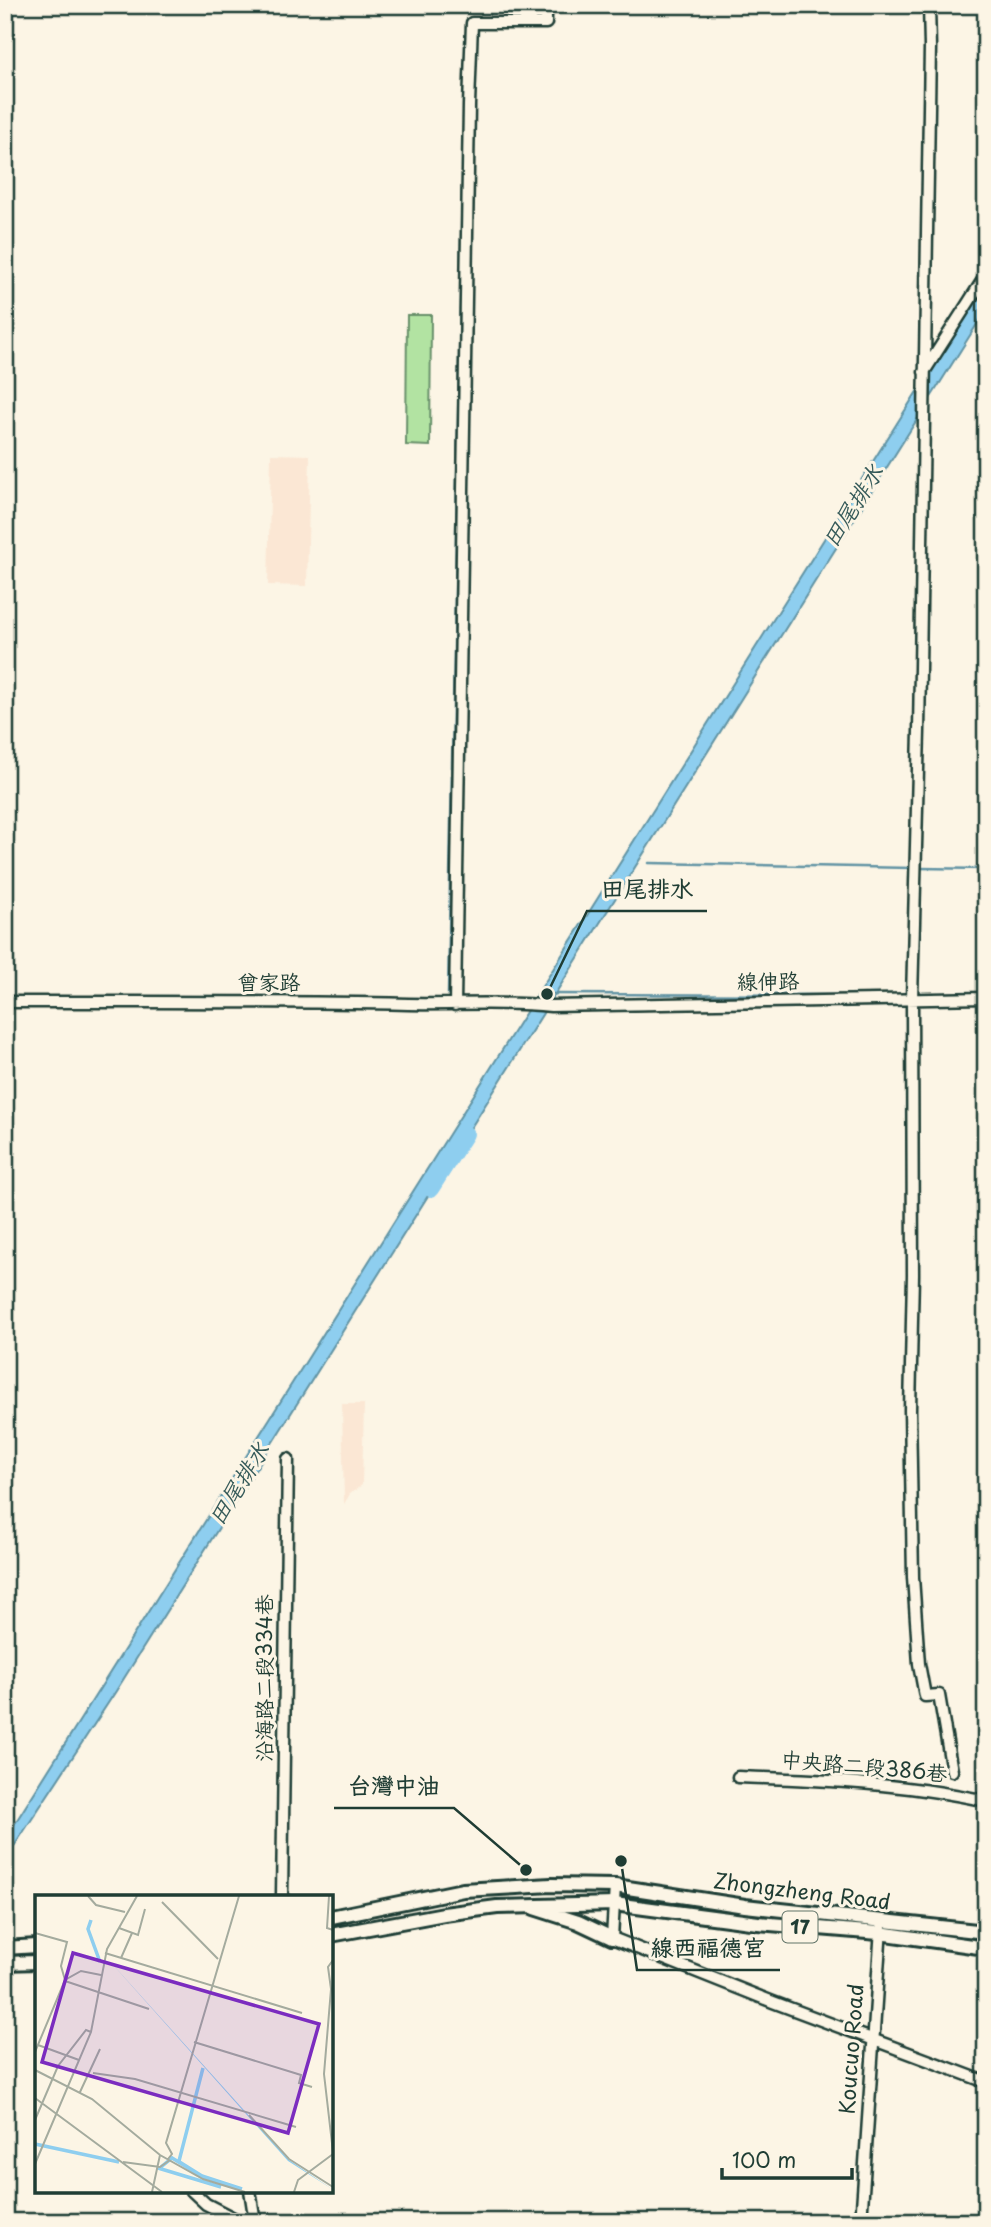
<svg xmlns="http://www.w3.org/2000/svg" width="991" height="2227" font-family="'Playpen Sans','LXGW WenKai TC',sans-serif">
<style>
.built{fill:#fbe7d4}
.green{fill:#b2e3a2;stroke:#68906b;stroke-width:2}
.water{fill:#8eceef;stroke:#6294a4;stroke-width:2}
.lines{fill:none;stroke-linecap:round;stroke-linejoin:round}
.stream{stroke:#6294a4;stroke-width:2.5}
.river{stroke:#8eceef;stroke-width:16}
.minor-casing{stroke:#1f3d34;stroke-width:15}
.major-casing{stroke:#1f3d34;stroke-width:18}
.minor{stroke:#fcf5e5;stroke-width:10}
.major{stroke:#fcf5e5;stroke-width:12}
.labels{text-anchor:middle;stroke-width:6;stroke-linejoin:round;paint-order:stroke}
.shield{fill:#fcf5e5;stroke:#617469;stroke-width:2}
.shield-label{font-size:19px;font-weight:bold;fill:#1f3d34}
.street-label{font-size:21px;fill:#1f3d34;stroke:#fcf5e5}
.water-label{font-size:23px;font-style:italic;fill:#355a59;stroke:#fcf5e5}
.inset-river{fill:none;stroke:#8eceef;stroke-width:3.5}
.inset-road{fill:none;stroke:#a4ab9e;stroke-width:2}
.view{fill:#7b2cbf;fill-opacity:0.15;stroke:#7b2cbf;stroke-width:3.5}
.inset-edge{fill:none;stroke:#1f3d34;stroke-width:3.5}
.leader{fill:none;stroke:#1f3d34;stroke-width:2.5}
.callout-dot{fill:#1f3d34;stroke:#fcf5e5;stroke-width:2.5}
.callout-label{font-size:23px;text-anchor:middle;font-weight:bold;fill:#1f3d34;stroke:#fcf5e5;stroke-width:6;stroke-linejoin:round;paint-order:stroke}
</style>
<rect width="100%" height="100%" fill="#fcf5e5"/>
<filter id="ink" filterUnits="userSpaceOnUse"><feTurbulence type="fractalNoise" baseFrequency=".0143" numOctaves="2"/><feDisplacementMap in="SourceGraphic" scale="14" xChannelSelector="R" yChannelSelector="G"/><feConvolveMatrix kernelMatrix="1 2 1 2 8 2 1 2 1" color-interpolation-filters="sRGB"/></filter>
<g filter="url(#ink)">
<path class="built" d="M271 454 310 455 307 586 268 585Z
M342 1404H364L362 1485 350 1494 344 1504Z"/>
<path class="green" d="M407 315H431L430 446 406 445Z"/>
<path class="water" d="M986 282V310L116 1691 5 1860V1839Z"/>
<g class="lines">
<path class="stream" d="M649 863 912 868
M919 868 986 869
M448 994 462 188
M552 994 874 995
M916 994 986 993
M891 995H909
M5 1986 15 1984"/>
<path class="river" d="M431 1189 466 1134"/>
<g class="minor-casing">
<path id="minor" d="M929 5 930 47 919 731 912 999 913 1275 910 1410 913 1577 919 1664 925 1696 939 1695 952 1771
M924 372 986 275
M5 1002C140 1002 274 1001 408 1004 456 1005 504 1001 551 1006L986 998
M455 1005 469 105 472 23H546V5
M738 1777C822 1780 904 1783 986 1801
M615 1886 612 1938 773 2002 986 2082
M282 1896 288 1459
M191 2190 206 2204 241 2222
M250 2190 255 2222
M861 2222 881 1928"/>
</g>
<g class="major-casing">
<path id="major" d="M534 1908 578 1922 612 1938
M331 1917 463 1890 551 1885 615 1886 745 1906 986 1932
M331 1935 444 1914 497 1907 614 1904 758 1923 879 1933 986 1948
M5 1948 37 1946
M5 1963 37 1962"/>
</g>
<use href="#minor" class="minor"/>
<use href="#major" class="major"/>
</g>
</g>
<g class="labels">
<rect class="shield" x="782.5" y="1911.5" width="35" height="31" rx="5"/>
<g class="shield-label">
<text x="800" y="1934">17</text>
</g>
<g class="street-label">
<text transform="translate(768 982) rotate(-1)" y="7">線伸路</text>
<text x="269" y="990">曾家路</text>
<text transform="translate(265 1678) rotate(-90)" y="7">沿海路二段334巷</text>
<text transform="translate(864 1767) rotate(5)" y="7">中央路二段386巷</text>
<text transform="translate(802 1892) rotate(7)" y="7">Zhongzheng Road</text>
<text transform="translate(852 2049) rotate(-86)" y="7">Koucuo Road</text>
</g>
<g class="water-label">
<text transform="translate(853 506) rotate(-58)" y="8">田尾排水</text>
<text transform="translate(239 1484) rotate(-58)" y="8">田尾排水</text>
</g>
</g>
<g transform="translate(35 1895)">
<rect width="298" height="298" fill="#fcf5e5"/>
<path d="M71 62 254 265 297 294 253 266Z" fill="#8eceef"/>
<path class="inset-river" d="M56 25 53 34 65 67M0 249 84 267M143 266 167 281 207 294M144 266 168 173M126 272 137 263 166 281 194 290M123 273 186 292"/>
<path class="inset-road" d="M53 1 61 10 90 17M294 1 292 33 298 35M127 7 183 64M84 33 103 40 110 14M0 38 32 47 26 71 30 85M70 58 267 118M86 63 97 38M298 65 293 72 296 94 289 179 298 257M30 86 114 114M159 147 266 180 264 188 277 192M3 150 44 165M0 157 30 85 46 76 66 80M0 175 57 204 125 260 168 284 210 297M58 178 100 184 261 232M45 197 65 154M0 203 127 297M214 220 254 264 298 292M0 225 23 171 51 135 56 137M133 264 137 259 131 248 204 1M88 267 125 272 135 265M0 269 56 137 72 54 102 1M117 297 125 260M259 297 263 285 298 259"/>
<path class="view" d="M38 58 284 129 253 238 7 167Z"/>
<rect width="298" height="298" class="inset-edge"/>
</g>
<path class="leader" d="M547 994L587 911H707M526 1870L454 1808H334M621 1861L637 1970H780"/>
<g class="callout-dot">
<circle cx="547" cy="994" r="7"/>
<circle cx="526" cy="1870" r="7"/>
<circle cx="621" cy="1861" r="7"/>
</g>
<g class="callout-label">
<text x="647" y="897">田尾排水</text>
<text x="394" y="1794">台灣中油</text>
<text x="708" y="1956">線西福德宮</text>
</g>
<rect width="991" height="2227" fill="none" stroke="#fcf5e5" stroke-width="28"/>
<rect x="14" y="14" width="963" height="2199" fill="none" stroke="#1f3d34" stroke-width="2.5" filter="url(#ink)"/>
<path d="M722 2168v10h130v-10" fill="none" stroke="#1f3d34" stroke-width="3.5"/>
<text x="732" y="2168" font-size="21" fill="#1f3d34" stroke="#fcf5e5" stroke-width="5" paint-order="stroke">100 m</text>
</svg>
